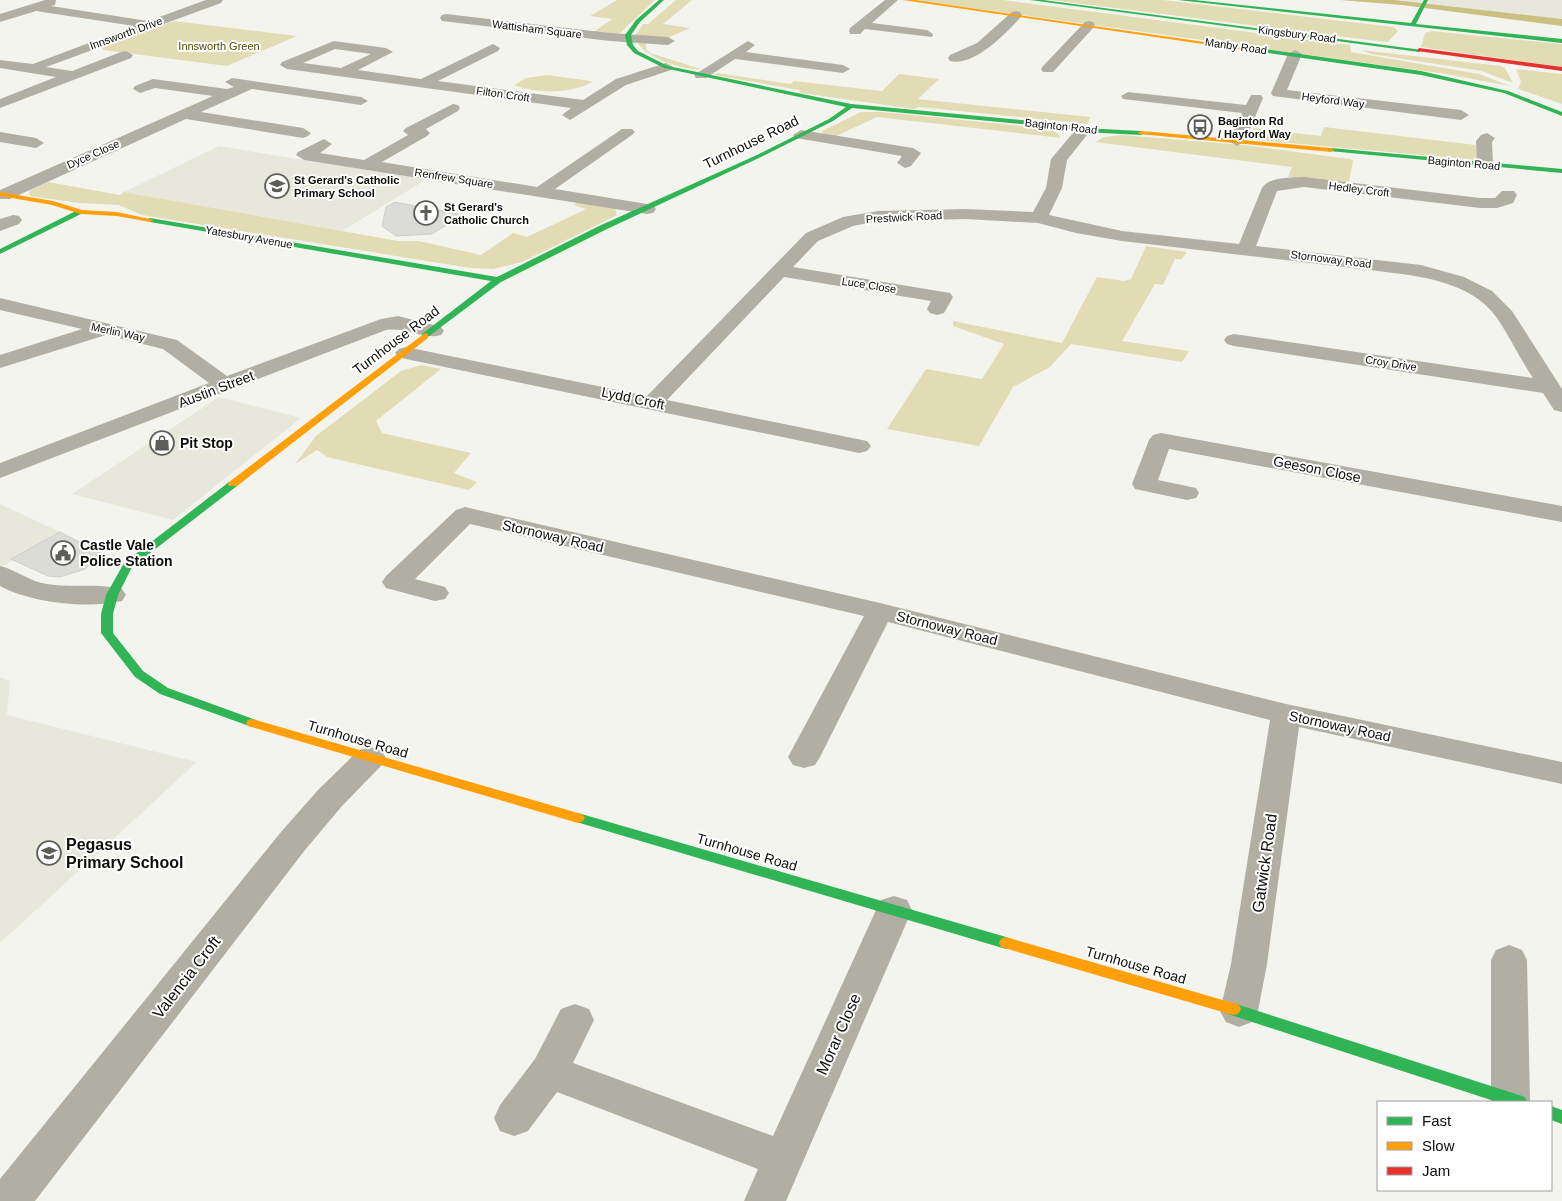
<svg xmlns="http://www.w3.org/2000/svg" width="1562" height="1201" font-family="Helvetica,sans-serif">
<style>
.built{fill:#e8e7db}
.green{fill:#e2dcb5}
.water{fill:#cac081}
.building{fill:#dbdbd7;stroke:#cececa}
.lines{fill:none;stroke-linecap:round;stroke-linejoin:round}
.street{fill:#b1afa4;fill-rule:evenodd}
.fast{fill:#30b455;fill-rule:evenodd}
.slow{fill:#ff9f0a;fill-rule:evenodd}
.jam{fill:#e5322d;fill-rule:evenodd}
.labels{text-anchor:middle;stroke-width:4;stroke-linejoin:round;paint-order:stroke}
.far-street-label{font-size:11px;fill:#0c0c09;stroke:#fff}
.far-park-label{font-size:11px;fill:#554a02;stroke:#fff}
.far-poi-label{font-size:11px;font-weight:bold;fill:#0c0c09;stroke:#fff;text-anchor:start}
.street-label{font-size:14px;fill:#0c0c09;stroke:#fff}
.poi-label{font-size:14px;font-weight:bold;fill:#0c0c09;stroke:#fff;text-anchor:start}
.near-poi-label{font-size:16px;font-weight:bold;fill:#0c0c09;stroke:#fff;text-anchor:start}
.near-street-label{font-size:16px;fill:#0c0c09;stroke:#fff}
</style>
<rect width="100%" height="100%" fill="#f4f4ef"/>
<path class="built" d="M1394 0H1562V19L1442 7Z
M219 146 278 156 427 179 342 231 124 192Z
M219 397 301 418 173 520 72 494Z
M0 504 60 532 0 568Z
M0 677 10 681 7 715 197 762 0 943Z"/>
<path class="green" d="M617 0H655L618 35 591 34 612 19 590 16Z
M676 0H692L663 24 690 28 665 39 635 36 643 24H648Z
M913 0H1003L1350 45 1351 52 1479 74 1510 86 1446 74Z
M1051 0H1163L1394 27 1398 31 1388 42 1377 41Z
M174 21 297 36 227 66 103 50 102 46Z
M1431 31 1562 44V67L1421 47 1425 33Z
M638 42 646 43V49L650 53 701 69C687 72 641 56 638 42Z
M1361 50 1501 66 1505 68 1513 83 1482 71 1371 54Z
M1516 69 1562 74V104L1518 89 1521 82Z
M717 73 791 84 794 81 882 91 899 74 939 79 918 99 1090 117 1088 124 919 107 914 109 801 93 799 90 714 75Z
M547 75 591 81 592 82C572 94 536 94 514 85L526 78Z
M861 112H881L1042 128 1056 132 1061 138 877 117 832 138 822 133V131Z
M1324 127 1476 145 1477 160 1255 140 1249 138 1254 128 1321 136Z
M1122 135 1243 145 1350 159 1353 161 1349 182 1288 177 1292 167 1095 142 1104 137Z
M48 182 120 195 124 192 398 241H419L481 255 513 233 527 237 586 209 574 205 577 202 615 208 617 215 522 262 493 269 470 268 142 215 119 205 79 203 30 196 29 191Z
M1146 246 1187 252 1182 259H1175L1163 285 1155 284 1122 341 1189 351 1182 362 1071 344 1050 367 1013 387 979 446 887 429 926 369 982 379 1004 344 953 326V321L1062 343 1097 277 1124 281 1131 279Z
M421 365 441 369 376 421 382 433 471 453 454 473 477 482 469 490 327 457 317 450 295 464 316 436 401 371Z"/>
<path class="water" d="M1340 0H1394L1562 19V26L1402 5Z"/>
<path class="building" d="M395 202 463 215 432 234 396 236 382 226 386 207Z
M60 532 103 554 85 569 60 577 48 576 11 559Z"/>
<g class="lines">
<path class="street" d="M45 0H56L55 5 51 6 148 21 206 0H223L221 3 46 67 72 71 121 52 126 51 133 55 131 58 0 108V99L56 77 0 68V60L33 64 134 26 36 11 0 22V14Z
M885 0H898L872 23 927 30 933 34 932 37 865 29 860 34H850L849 31 850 28Z
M1016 11 1020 12 1022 15 1020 18C1006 33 974 67 950 61L948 58 950 55 977 43 1012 12Z
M446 14 610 33 668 37 675 41 668 45 610 41 442 21 440 18 442 15Z
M1089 21 1093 22 1095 25 1093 28 1053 72H1043L1041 69 1043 66 1085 22Z
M334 41 386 48 393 52 358 70 421 79 493 44 500 48 498 51 438 81 583 100 616 79 666 63 673 67 671 70 626 85 570 120 562 115 571 108 287 69 280 65 282 62ZM335 49 371 54 341 68 303 63Z
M748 41 755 45 746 52 843 65 850 69 843 73 735 59 706 78H696L694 75Z
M1295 50 1302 54 1287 90 1461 110 1469 115 1461 120 1273 96 1271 93 1288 54Z
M232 78 361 97 368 101 361 105 252 89 201 112 303 128 311 133 308 136 303 138 186 119 10 199H0V190L213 96 155 88 140 93 133 89 135 86 153 79 227 89 234 87 225 82Z
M1128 92 1246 105 1251 95H1261L1263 98 1245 141 1237 146 1229 141 1242 113 1123 99 1121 96Z
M453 104 458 105 460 108 458 111 426 129 430 133 427 136 382 162 537 187 622 129H632L635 132 632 135 555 189 647 204 653 205 656 209 653 213 647 214 304 160 296 155 298 152 324 139 332 144 320 153 364 160 408 135 403 131 406 128Z
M1083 125 1091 130 1067 160 1062 188 1049 215 1122 231 1239 244 1262 188C1270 176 1291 178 1304 177L1480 198H1495L1502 191H1514L1517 195 1513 203 1497 208H1480L1304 187 1277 191 1256 246 1421 265 1464 277 1492 291 1512 311 1562 389V412L1554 410 1543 393 1234 346 1227 344 1224 340 1227 336 1234 334 1533 378C1520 359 1510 337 1497 318 1471 281 1419 276 1378 271L1122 241 1076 233 1038 223 966 219 878 221 853 226 818 241 793 267 950 293 953 297 944 313 937 315 930 313 927 309 931 301 784 277 667 400 867 441 871 446 867 451 859 453 406 359 399 357 395 353 399 349 406 347 647 396 806 233 843 217 878 211 966 209 1033 212 1046 188 1051 159 1078 127Z
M801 130 913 148 921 153 911 166 905 168 897 163 902 156 796 138 793 135Z
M0 132 36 138 44 143 36 148 0 142Z
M1487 133 1495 138 1492 142 1493 165 1485 170 1477 165 1476 141 1481 135Z
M13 215 19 216 22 220 19 224 0 231V219Z
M0 298 177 340 227 376 381 319 398 316 441 327 444 331 441 335C423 340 407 327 386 330L0 478V463L209 383 163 349 106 335 0 368V355L82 329 0 310Z
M1161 433 1562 506V522L1169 449 1158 480 1196 488 1199 493 1196 498 1187 500 1135 489 1132 484 1149 440 1153 435Z
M465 507 880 603 1286 704 1562 762V784L1299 727 1267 964 1258 1011 1252 1022 1239 1027 1226 1022 1220 1011 1231 964 1270 720 888 622 820 757 815 765 804 768 793 765 788 757 864 616 470 524 415 579 445 587 449 593 445 599 435 601 386 588 382 582 386 576 456 510Z
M0 566C17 570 30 582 47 584 72 588 98 583 122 589L126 595 122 601C87 609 31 603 0 586Z
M370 747 381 750 386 758 381 766 342 806 305 850 35 1201H0V1179L281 832 318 790 359 750Z
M894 896 907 900 912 910 786 1201H744L758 1169 557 1092 528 1131 514 1136 500 1131 494 1118 500 1105 535 1059 561 1009 575 1004 589 1009 594 1020 573 1063 773 1136 876 910 881 900Z
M1509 945 1522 950 1527 960 1530 1102H1492L1491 1100V960L1496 950Z"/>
<path class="fast" d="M659 0H664L640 22 631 35 633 45 638 51 668 66 802 94 851 104 1063 124 1083 128 1141 131 1144 133 1141 135 1083 132 1063 128 852 108 833 121 761 157 605 230 501 282 425 339 422 338V334L491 281 150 222 146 220 150 218 497 277 599 226 757 155 829 119 846 107 664 68 634 53 627 45 625 35 636 20Z
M1030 0H1043L1422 50 1419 52Z
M1178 0H1194L1411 23 1424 0H1428L1416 24 1562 39V43Z
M1250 47 1421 71 1508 91 1562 112V116L1504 93 1421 75 1248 50Z
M1331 148 1562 169V173L1329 151 1328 150Z
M78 210 85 212 0 254V249Z
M233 481 237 482 238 484 237 486 132 567 118 595 113 614V633L143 671 168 688 256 720 258 723 256 726 252 727 160 694 135 677 101 633V614L106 595 124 563 229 482Z
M578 813 1006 937 1011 939 1013 943 1011 947 1006 949 573 821 571 818 573 815Z
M1233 1003 1519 1095 1525 1097 1527 1102H1497L1228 1014 1225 1009 1228 1004Z
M1551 1106 1562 1110V1124L1551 1120Z"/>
<path class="slow" d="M903 0H915L1253 49 1250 51Z
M1141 131 1331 148 1334 150 1331 152 1139 134 1138 133Z
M0 192 53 201 82 210 117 212 154 220 150 222 117 216 81 214 52 205 0 196Z
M425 333 428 334V338L237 486H229L228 484 229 482Z
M252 719 578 813 583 815 585 818 583 821 578 823 248 726 246 723 248 720Z
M1006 937 1233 1003 1238 1004 1241 1009 1238 1014 1233 1015 1001 947 999 943 1001 939Z"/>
<path class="jam" d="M1419 48 1562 67V71L1417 51Z"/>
</g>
<defs>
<g id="bus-ring" transform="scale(1.25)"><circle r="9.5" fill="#fff" stroke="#5d5d5a" stroke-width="1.5"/><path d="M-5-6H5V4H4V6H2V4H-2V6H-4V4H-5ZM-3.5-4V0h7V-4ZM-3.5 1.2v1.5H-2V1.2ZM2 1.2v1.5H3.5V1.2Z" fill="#5d5d5a"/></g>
<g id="school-ring" transform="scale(1.25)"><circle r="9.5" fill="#fff" stroke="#5d5d5a" stroke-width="1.5"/><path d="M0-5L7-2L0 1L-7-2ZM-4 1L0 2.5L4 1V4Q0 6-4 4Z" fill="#5d5d5a"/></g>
<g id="church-ring" transform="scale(1.25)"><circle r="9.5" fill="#fff" stroke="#5d5d5a" stroke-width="1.5"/><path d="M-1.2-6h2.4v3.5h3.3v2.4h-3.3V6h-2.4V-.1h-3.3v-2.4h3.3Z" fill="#5d5d5a"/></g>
<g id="shop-ring" transform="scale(1.25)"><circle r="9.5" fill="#fff" stroke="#5d5d5a" stroke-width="1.5"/><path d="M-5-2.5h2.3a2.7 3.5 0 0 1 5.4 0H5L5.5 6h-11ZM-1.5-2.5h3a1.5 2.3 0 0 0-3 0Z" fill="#5d5d5a"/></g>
<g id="civic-ring" transform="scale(1.25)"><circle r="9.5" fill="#fff" stroke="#5d5d5a" stroke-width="1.5"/><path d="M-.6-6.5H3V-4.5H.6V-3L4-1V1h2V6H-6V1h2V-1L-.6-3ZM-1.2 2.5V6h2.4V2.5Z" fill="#5d5d5a"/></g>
</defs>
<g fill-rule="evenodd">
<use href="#bus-ring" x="1200" y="127"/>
<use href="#school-ring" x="277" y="186"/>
<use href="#church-ring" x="426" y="213"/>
<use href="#shop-ring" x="162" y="443"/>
<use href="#civic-ring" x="63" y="553"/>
<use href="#school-ring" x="49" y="853"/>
</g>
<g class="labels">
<g class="far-street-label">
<text transform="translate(537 29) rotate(7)" y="4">Wattisham Square</text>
<text transform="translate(126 33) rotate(-20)" y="4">Innsworth Drive</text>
<text transform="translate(1297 34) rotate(7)" y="4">Kingsbury Road</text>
<text transform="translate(1236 46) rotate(8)" y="4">Manby Road</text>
<text transform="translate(503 94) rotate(8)" y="4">Filton Croft</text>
<text transform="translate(1333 100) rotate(7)" y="4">Heyford Way</text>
<text transform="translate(1061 126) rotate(6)" y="4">Baginton Road</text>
<text transform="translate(93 154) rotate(-24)" y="4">Dyce Close</text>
<text transform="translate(1464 163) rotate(5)" y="4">Baginton Road</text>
<text transform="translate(454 178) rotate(9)" y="4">Renfrew Square</text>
<text transform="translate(1359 189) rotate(7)" y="4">Hedley Croft</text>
<text transform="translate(904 217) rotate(-3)" y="4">Prestwick Road</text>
<text transform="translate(249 237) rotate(10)" y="4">Yatesbury Avenue</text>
<text transform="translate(1331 259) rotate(7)" y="4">Stornoway Road</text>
<text transform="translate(869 285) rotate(9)" y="4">Luce Close</text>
<text transform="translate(118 332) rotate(12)" y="4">Merlin Way</text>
<text transform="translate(1391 363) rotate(9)" y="4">Croy Drive</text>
</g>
<g class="far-park-label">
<text x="219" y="50">Innsworth Green</text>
</g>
<g class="far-poi-label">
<text x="1218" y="125">Baginton Rd<tspan x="1218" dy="13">/ Hayford Way</tspan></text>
<text x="294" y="184">St Gerard's Catholic<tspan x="294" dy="13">Primary School</tspan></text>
<text x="444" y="211">St Gerard's<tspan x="444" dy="13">Catholic Church</tspan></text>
</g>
<g class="street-label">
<text transform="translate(751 142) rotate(-26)" y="5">Turnhouse Road</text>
<text transform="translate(396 340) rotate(-37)" y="5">Turnhouse Road</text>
<text transform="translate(216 389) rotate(-21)" y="5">Austin Street</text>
<text transform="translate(633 398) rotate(12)" y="5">Lydd Croft</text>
<text transform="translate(1317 469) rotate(11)" y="5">Geeson Close</text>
<text transform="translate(553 536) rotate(13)" y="5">Stornoway Road</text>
<text transform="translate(947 628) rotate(14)" y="5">Stornoway Road</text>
<text transform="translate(1340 726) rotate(12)" y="5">Stornoway Road</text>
<text transform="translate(358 739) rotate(16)" y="5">Turnhouse Road</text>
<text transform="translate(747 852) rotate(16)" y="5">Turnhouse Road</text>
<text transform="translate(1136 965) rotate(16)" y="5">Turnhouse Road</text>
</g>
<g class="poi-label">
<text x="180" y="448">Pit Stop</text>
<text x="80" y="550">Castle Vale<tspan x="80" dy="16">Police Station</tspan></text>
</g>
<g class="near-poi-label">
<text x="66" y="850">Pegasus<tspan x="66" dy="18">Primary School</tspan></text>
</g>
<g class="near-street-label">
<text transform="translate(1264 863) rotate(-82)" y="6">Gatwick Road</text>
<text transform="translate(186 977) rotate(-52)" y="6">Valencia Croft</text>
<text transform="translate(838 1034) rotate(-66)" y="6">Morar Close</text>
</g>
</g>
<rect x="1377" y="1101" width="175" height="90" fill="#ffffff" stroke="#9e9e9d"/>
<rect x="1387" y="1117" width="25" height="8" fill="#30b455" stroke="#9e9e9d"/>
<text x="1422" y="1126" font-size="15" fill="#0c0c09">Fast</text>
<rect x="1387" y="1142" width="25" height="8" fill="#ff9f0a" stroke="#9e9e9d"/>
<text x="1422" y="1151" font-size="15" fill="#0c0c09">Slow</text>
<rect x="1387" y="1167" width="25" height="8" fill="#e5322d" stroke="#9e9e9d"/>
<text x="1422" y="1176" font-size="15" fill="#0c0c09">Jam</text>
</svg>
